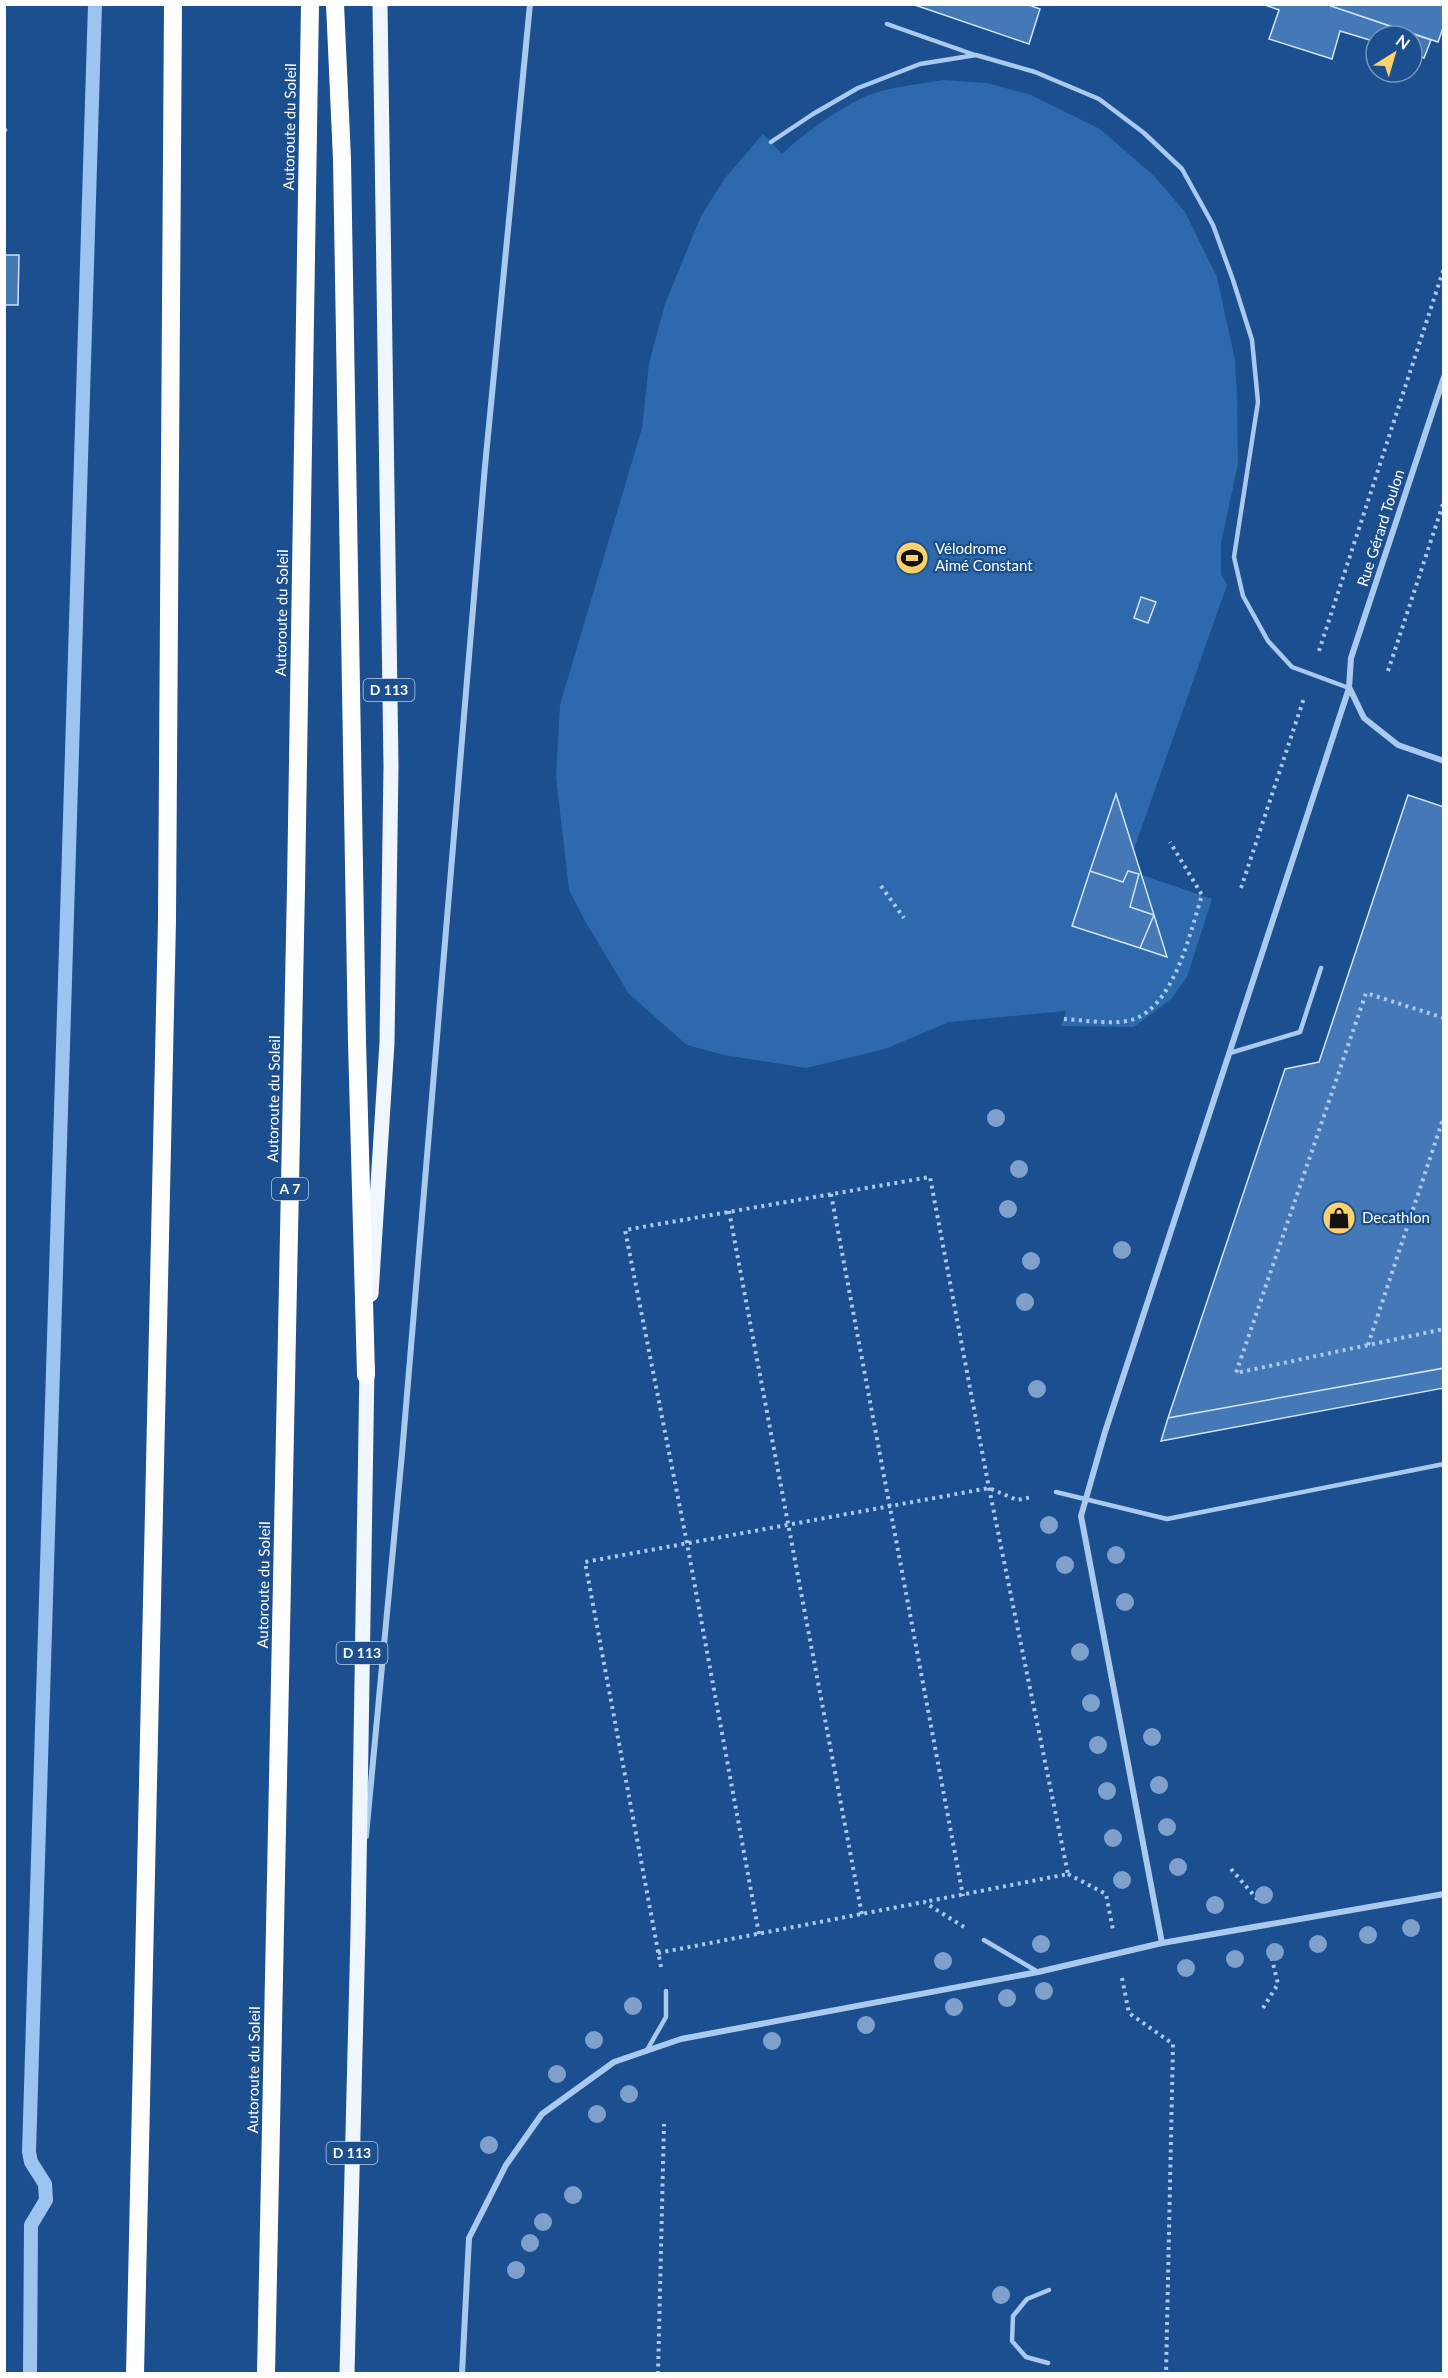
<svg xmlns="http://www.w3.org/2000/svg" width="1448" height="2378" font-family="Lato,sans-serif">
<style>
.green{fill:#2e69ad}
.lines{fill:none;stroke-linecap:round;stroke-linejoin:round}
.stream{stroke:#9cc4f0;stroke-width:14}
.building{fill:#4478b7;stroke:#cfe3fa;stroke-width:1.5}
.path{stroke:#a9c9ee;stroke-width:4;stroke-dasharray:3 4.5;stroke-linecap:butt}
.service{stroke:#a9c9ee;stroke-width:4.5}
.minor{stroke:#a9c9ee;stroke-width:6}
.primary{stroke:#f0f6ff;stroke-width:15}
.motorway{stroke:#fff;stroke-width:18}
.tree{fill:#7ea0ca}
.labels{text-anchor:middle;stroke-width:4.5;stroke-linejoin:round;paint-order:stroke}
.shield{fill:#1b4f8f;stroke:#bbcadd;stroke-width:1.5}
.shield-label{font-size:14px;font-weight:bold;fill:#fff}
.street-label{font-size:15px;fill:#fff;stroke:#1b4f8f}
.poi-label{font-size:15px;fill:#fff;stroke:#1b4f8f;text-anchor:start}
</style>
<rect width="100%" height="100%" fill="#1b4f8f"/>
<path class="green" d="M943 80 987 83 1031 95 1100 129 1154 176 1185 212 1217 277 1235 360 1237 397 1238 464 1221 543V574L1227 585 1134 849 1142 875 1212 899 1187 977 1171 999 1134 1027 1061 1026 1066 1011 949 1022 885 1049 806 1068 724 1055 687 1045 629 994 585 921 569 890 556 777 560 705 642 428 649 363 665 304 701 216 725 178 763 134 782 154C804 133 831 114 858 100 883 87 916 85 943 80Z"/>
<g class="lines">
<path class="stream" d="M30 2374 31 2225 46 2200 45 2184 31 2162 29 2152 95 4"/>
</g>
<path class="building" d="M912 4H1026L1040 9 1029 44Z
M1262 4H1325L1431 40 1424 58 1412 54V36H1376V42L1340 31 1332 59 1269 39 1279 10Z
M1325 4H1444V25L1438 42Z
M4 255H19L18 305H4Z
M1141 597 1156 602 1148 623 1134 618Z
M1116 794 1154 915 1130 907 1139 874 1128 871 1123 882 1090 871Z
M1408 795 1444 807V1368L1168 1418 1285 1069 1319 1062Z
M1090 871 1123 882 1128 871 1139 874 1130 907 1154 915 1140 948 1072 926Z
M1154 915 1167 957 1140 948Z
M1444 1368V1388L1161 1441 1168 1418Z"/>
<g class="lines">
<path class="path" d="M1319 651 1444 268
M1388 671 1444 501
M881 886 904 918
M1241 888 1304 698
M1444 1018 1366 993 1236 1373 1444 1329
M1064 1019C1086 1020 1119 1027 1139 1017 1176 998 1190 933 1202 895L1170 842
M831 1194 963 1896
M729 1211 862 1915
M1368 1345 1444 1116
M1231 1869 1258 1900
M1068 1874 1106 1894 1113 1930
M759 1934 687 1543 625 1230 930 1177 989 1488 1068 1874 924 1902
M658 1953 924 1902 964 1927
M661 1967 585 1562 989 1488 1017 1500 1032 1497
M1122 1978 1129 2013 1173 2044 1166 2374
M1263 2008 1278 1984 1270 1951
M658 2374 664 2124"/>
<path class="service" d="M887 24 975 55
M4 129 5 130
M771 142 813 114 858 88 920 64 976 55 1035 72 1099 99 1144 133 1182 169 1213 225 1233 280 1252 340 1258 402 1234 557 1243 596 1268 641 1292 667 1349 688
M1230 1053 1300 1032 1321 968
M1056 1492 1167 1519 1444 1464
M984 1940 1038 1972
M647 2050 666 2017V1991
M1048 2363 1026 2357 1012 2341 1013 2316 1027 2299 1049 2290"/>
<path class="minor" d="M1350 689 1364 718 1398 745 1444 761
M366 1836 402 1454 485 466 530 4
M1162 1943 1081 1516 1105 1432 1349 688 1351 658 1444 377
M462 2374 469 2238 506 2165 542 2114 614 2062 681 2039 1038 1972 1162 1943 1444 1894"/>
<path class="primary" d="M371 1294 387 1043 391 766 380 4
M347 2374 358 1932 367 1366"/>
<path class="motorway" d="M335 4 342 159 357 1042 366 1375
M135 2374 167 920 173 4
M266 2374 296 887 310 4"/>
</g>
<g class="tree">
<circle cx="996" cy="1118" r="9"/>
<circle cx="1019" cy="1169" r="9"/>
<circle cx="1008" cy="1209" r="9"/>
<circle cx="1122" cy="1250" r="9"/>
<circle cx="1031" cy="1261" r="9"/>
<circle cx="1025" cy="1302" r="9"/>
<circle cx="1037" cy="1389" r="9"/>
<circle cx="1049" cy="1525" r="9"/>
<circle cx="1116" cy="1555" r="9"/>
<circle cx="1065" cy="1565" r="9"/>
<circle cx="1125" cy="1602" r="9"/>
<circle cx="1080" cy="1652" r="9"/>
<circle cx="1091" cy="1703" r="9"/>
<circle cx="1152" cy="1737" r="9"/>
<circle cx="1098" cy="1745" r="9"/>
<circle cx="1159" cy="1785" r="9"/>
<circle cx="1107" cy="1791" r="9"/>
<circle cx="1167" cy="1827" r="9"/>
<circle cx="1113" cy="1838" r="9"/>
<circle cx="1178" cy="1867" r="9"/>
<circle cx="1122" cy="1880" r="9"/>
<circle cx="1264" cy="1895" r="9"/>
<circle cx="1215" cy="1905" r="9"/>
<circle cx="1411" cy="1928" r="9"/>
<circle cx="1368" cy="1935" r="9"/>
<circle cx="1041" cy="1944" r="9"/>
<circle cx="1318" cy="1944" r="9"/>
<circle cx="1275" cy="1952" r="9"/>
<circle cx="1235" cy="1959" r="9"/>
<circle cx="943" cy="1961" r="9"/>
<circle cx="1186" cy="1968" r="9"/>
<circle cx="1044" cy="1991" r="9"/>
<circle cx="1007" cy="1998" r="9"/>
<circle cx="633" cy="2006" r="9"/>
<circle cx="954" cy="2007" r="9"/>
<circle cx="866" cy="2025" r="9"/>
<circle cx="594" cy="2040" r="9"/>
<circle cx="772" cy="2041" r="9"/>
<circle cx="557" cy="2074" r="9"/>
<circle cx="629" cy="2094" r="9"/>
<circle cx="597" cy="2114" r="9"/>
<circle cx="489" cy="2145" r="9"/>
<circle cx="573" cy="2195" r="9"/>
<circle cx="543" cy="2222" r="9"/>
<circle cx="530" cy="2243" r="9"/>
<circle cx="516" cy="2270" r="9"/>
<circle cx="1001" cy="2295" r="9"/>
</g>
<defs>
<g id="stadium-disc" transform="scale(1.725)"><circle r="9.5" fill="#ffd166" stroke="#1b4f8f"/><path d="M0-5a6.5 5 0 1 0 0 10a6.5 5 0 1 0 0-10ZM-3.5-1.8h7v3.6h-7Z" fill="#111"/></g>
<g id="shop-disc" transform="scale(1.725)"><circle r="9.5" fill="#ffd166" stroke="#1b4f8f"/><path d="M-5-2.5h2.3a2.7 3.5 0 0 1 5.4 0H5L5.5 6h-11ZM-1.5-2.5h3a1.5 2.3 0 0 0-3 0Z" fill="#111"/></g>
</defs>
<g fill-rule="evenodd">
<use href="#stadium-disc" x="912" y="558"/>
<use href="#shop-disc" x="1339" y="1218"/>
</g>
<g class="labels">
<g class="shield">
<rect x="363.5" y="679" width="51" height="22" rx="4.5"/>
<rect x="272" y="1178" width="36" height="22" rx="4.5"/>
<rect x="336.5" y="1642" width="51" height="22" rx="4.5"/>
<rect x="326.5" y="2142" width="51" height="22" rx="4.5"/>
</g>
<g class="shield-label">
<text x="389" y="695">D 113</text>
<text x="290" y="1194">A 7</text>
<text x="362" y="1658">D 113</text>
<text x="352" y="2158">D 113</text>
</g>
<g class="street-label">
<text transform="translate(290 127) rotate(-89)" y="5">Autoroute du Soleil</text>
<text transform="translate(1381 528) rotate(-72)" y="5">Rue Gérard Toulon</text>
<text transform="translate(282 613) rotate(-89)" y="5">Autoroute du Soleil</text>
<text transform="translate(274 1099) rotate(-89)" y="5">Autoroute du Soleil</text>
<text transform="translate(264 1585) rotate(-89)" y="5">Autoroute du Soleil</text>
<text transform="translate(254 2070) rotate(-89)" y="5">Autoroute du Soleil</text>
</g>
<g class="poi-label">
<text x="935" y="554">Vélodrome<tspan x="935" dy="17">Aimé Constant</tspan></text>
<text x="1362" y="1223">Decathlon</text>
</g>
</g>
<rect width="1448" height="2378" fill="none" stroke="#ffffff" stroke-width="12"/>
<g transform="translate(1394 54) rotate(37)"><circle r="28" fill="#1b4f8f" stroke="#7695bc" stroke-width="1.5"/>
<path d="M0-4.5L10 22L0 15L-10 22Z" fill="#ffd166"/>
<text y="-9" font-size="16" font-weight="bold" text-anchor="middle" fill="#ffffff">N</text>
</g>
</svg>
